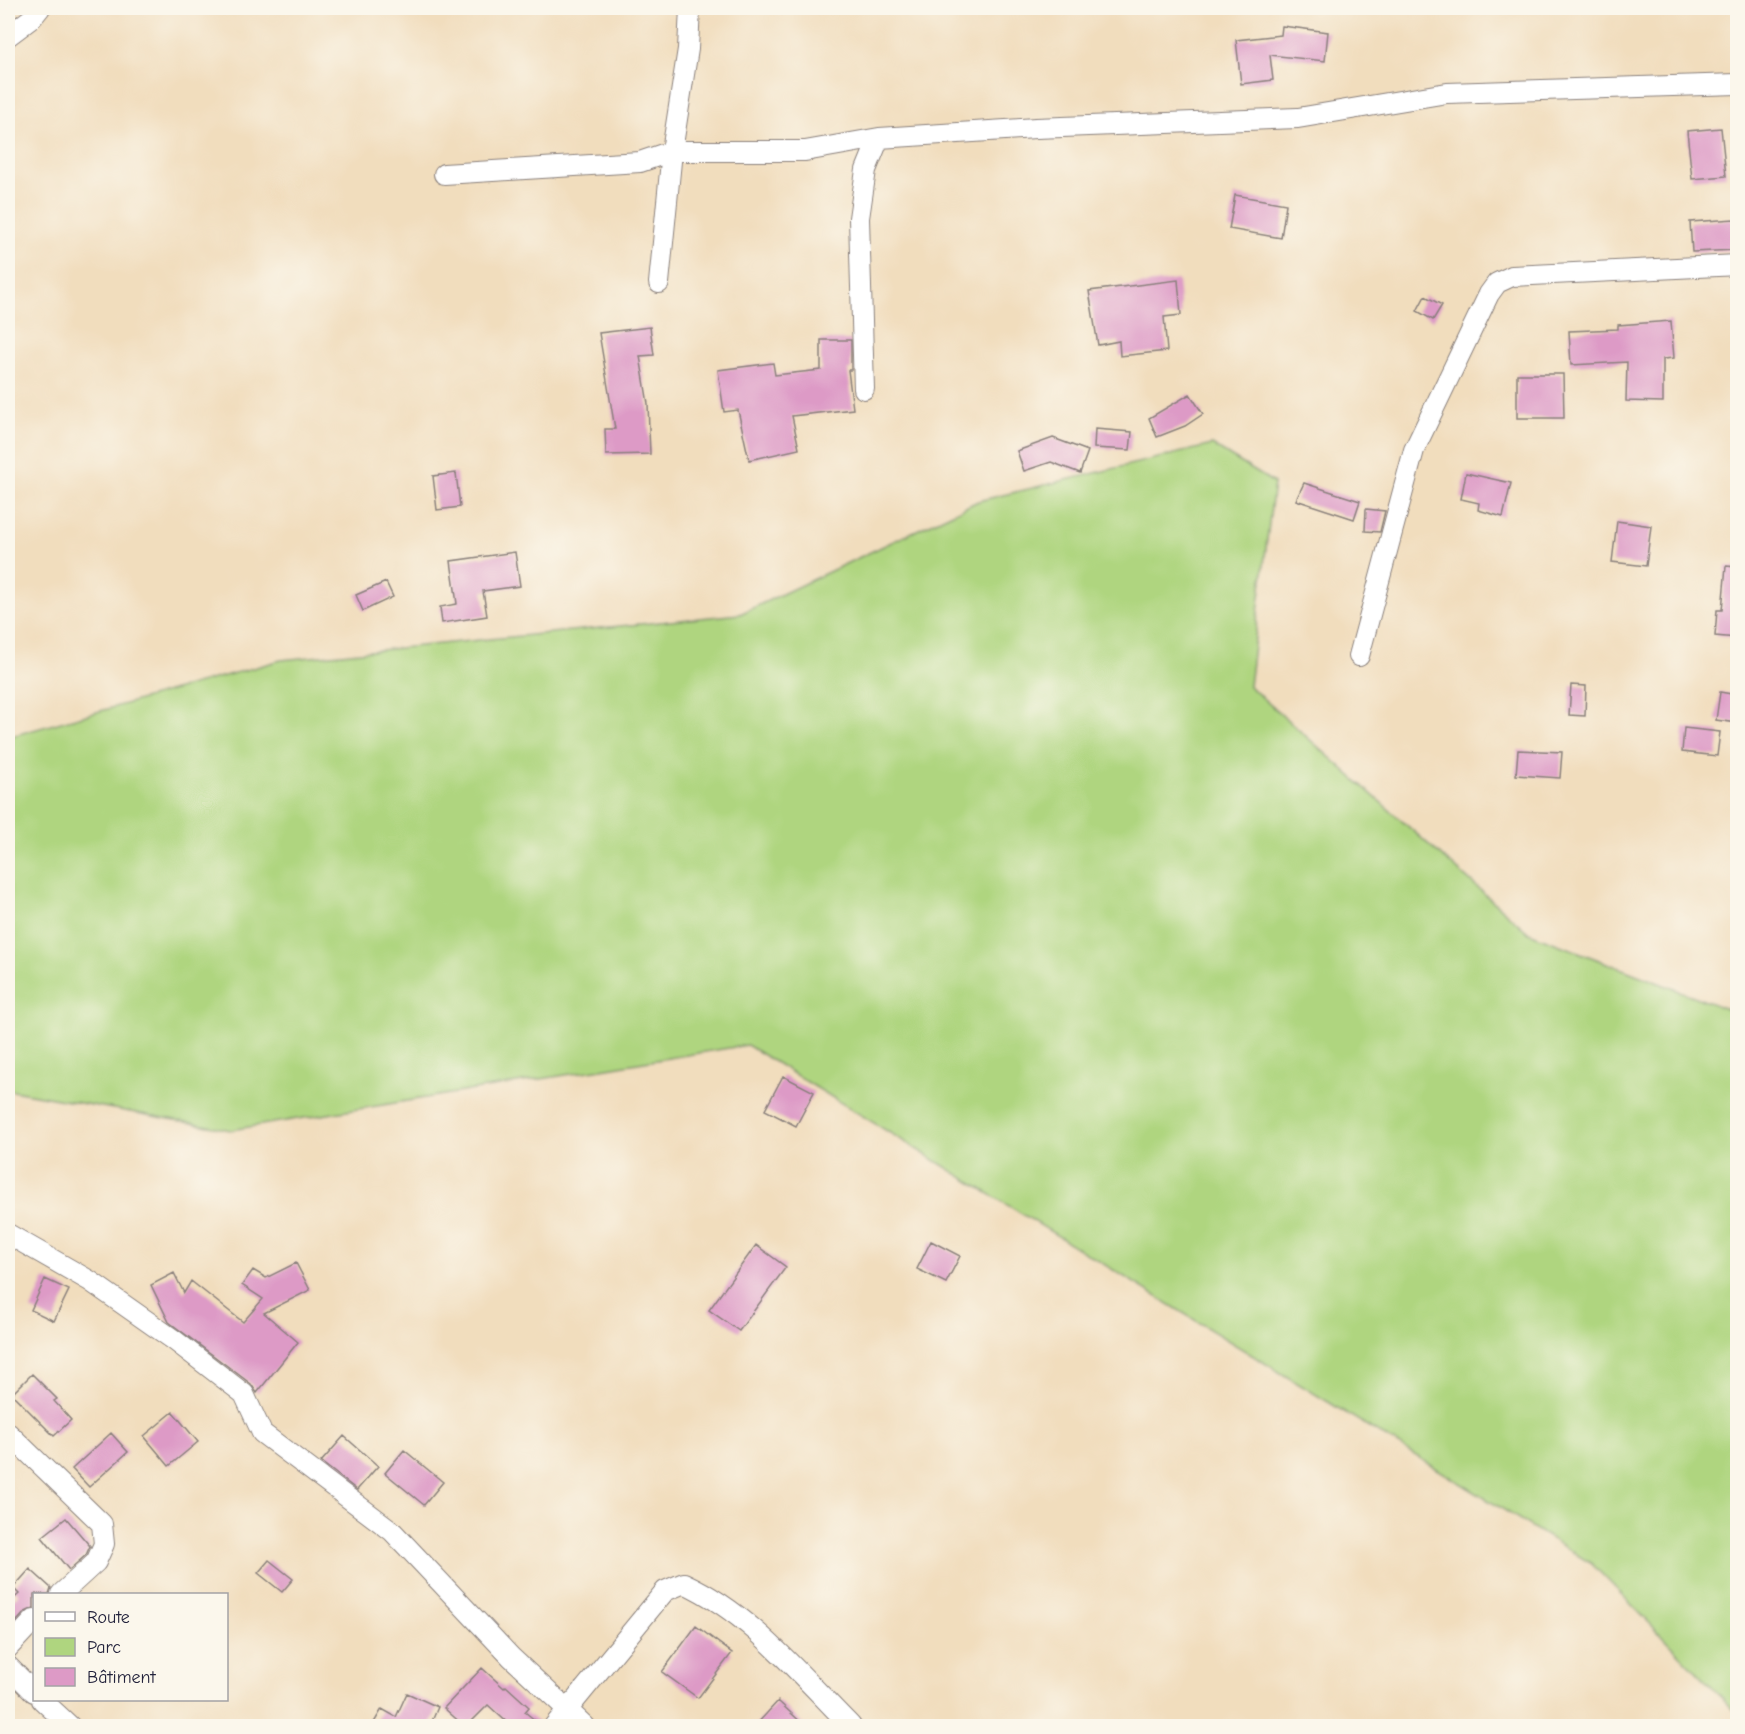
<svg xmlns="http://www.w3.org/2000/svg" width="1745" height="1734" font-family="'Comic Neue',sans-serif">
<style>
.green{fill:#afd57f;stroke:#687c5d;stroke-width:1.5}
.building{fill:#dd9ac6}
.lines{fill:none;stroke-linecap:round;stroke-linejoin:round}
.minor-casing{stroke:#8a807c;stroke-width:22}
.minor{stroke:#fff;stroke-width:20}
</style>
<rect width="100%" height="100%" fill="#fbf7ec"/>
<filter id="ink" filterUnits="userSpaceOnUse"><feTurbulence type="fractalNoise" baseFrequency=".0167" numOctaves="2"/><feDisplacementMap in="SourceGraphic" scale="12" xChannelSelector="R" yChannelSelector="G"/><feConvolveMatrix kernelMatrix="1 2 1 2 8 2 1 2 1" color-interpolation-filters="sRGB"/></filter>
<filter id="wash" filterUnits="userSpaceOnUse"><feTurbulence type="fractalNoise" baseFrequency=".008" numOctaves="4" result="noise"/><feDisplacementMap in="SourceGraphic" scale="24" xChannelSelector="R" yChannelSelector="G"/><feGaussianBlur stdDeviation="1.35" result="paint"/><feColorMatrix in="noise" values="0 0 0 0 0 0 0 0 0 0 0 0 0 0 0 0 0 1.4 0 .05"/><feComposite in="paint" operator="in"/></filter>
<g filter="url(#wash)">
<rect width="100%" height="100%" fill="#f1ddbd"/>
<path class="green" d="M1212 445 1274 483 1249 686 1529 933 1737 1013V1713L1592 1564 747 1045 231 1130 8 1090V737L281 660 740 614 978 501Z"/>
<g id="blocks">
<path class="building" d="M1282 26 1328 32 1325 61 1270 55 1273 80 1241 84 1236 40 1281 35Z
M1721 128 1726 176 1692 179 1687 131Z
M1235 195 1286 204 1281 238 1229 229Z
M1735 219 1736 250 1692 252 1690 222Z
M1178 280 1181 315 1164 317 1167 351 1120 356 1119 341 1098 345 1089 291Z
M1425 296 1442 305 1433 320 1417 311Z
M1671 321 1674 358 1663 359V402L1626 401 1627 362 1571 365 1569 331 1618 329V325Z
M650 327 654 355 640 356 648 404 650 454 606 455 605 429H615L599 333Z
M821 340H851V370H848L853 409 792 416 799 449 749 460 738 410 724 412 718 370 773 363 775 375 821 370Z
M1517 374H1563L1564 418H1517Z
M1190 394 1203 414 1185 426 1157 437 1149 418Z
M1095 429 1132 432 1130 450 1094 448Z
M1053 438 1088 451 1080 473 1051 462 1024 471 1017 451Z
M456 473 460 507 437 510 433 476Z
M1466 473 1511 483 1503 517 1478 510 1479 503 1461 499Z
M1304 483 1360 501 1354 519 1296 500Z
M1366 509 1385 511 1380 532 1365 531Z
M1617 521 1651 526 1646 566 1612 562Z
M515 552 520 586 483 591 487 616 442 623 440 607 457 604 451 561Z
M1726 566 1737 567V638L1715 636 1717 610H1722Z
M386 582 393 597 363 611 356 595Z
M1571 685 1586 686 1585 716 1569 715Z
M1720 692 1737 695V723L1716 720Z
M1684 728 1720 732 1717 756 1682 752Z
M1518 750 1562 752 1560 778 1516 775Z
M783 1076 814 1092 796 1126 765 1110Z
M931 1241 960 1256 946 1283 917 1269Z
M756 1245 786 1267 739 1331 709 1310Z
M296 1263 310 1290 264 1313 298 1342 257 1393 251 1384 169 1322 151 1285 174 1273 184 1293 191 1281 243 1322 263 1299 242 1285 253 1270 266 1278Z
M45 1279 69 1290 54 1321 31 1310Z
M32 1374 57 1399 54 1401 71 1420 54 1436 12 1394Z
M173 1412 198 1442 169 1466 144 1436Z
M111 1433 128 1452 89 1487 72 1469Z
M344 1436 378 1466 357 1490 321 1462Z
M404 1450 443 1482 424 1505 385 1473Z
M66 1518 90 1546 86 1555 69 1570 42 1537Z
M269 1560 293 1579 282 1592 258 1573Z
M30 1569 51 1588 49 1594H34V1608L25 1612 8 1631V1604L19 1594 13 1588Z
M696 1626 732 1653 698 1698 662 1672Z
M482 1668 504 1688 506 1686 529 1707 525 1712 542 1726H511L488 1705 467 1726H464L444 1708Z
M407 1693 438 1707 430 1726H372L382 1709 396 1717Z
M778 1701 805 1726H755Z"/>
</g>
</g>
<g filter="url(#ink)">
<use href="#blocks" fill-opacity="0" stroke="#8a807c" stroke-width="1.5"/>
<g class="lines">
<g class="minor-casing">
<path id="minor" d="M8 36 32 18 40 8
M444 174 640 162 672 151H805L879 138 1036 128 1298 118 1447 93 1738 84
M659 283 672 151 688 49 690 8
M864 389 859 218 866 170 879 138
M1359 656 1414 450 1489 294 1497 283 1512 276 1738 265
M8 1234 90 1281 174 1340 244 1394 262 1433 392 1531 511 1657 585 1726
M8 1433 102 1524 104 1544 96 1562 61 1594
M8 1648 34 1620
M8 1666 34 1692
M42 1700 70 1726
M554 1726 665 1591 684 1583C751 1614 799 1674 851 1726"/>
</g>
<use href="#minor" class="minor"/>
</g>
</g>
<rect width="1745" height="1734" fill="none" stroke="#fbf7ec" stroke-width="30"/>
<rect x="33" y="1593" width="195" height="108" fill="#fbf7ec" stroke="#a4a2a5" stroke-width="1.5"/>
<rect x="45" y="1612" width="30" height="9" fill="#ffffff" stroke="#a4a2a5" stroke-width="1.5"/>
<text x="87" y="1623" font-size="18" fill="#22223b">Route</text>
<rect x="45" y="1638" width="30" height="18" fill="#afd57f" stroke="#a4a2a5" stroke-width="1.5"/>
<text x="87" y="1653" font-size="18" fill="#22223b">Parc</text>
<rect x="45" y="1668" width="30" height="18" fill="#dd9ac6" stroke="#a4a2a5" stroke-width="1.5"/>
<text x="87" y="1683" font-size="18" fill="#22223b">Bâtiment</text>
</svg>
